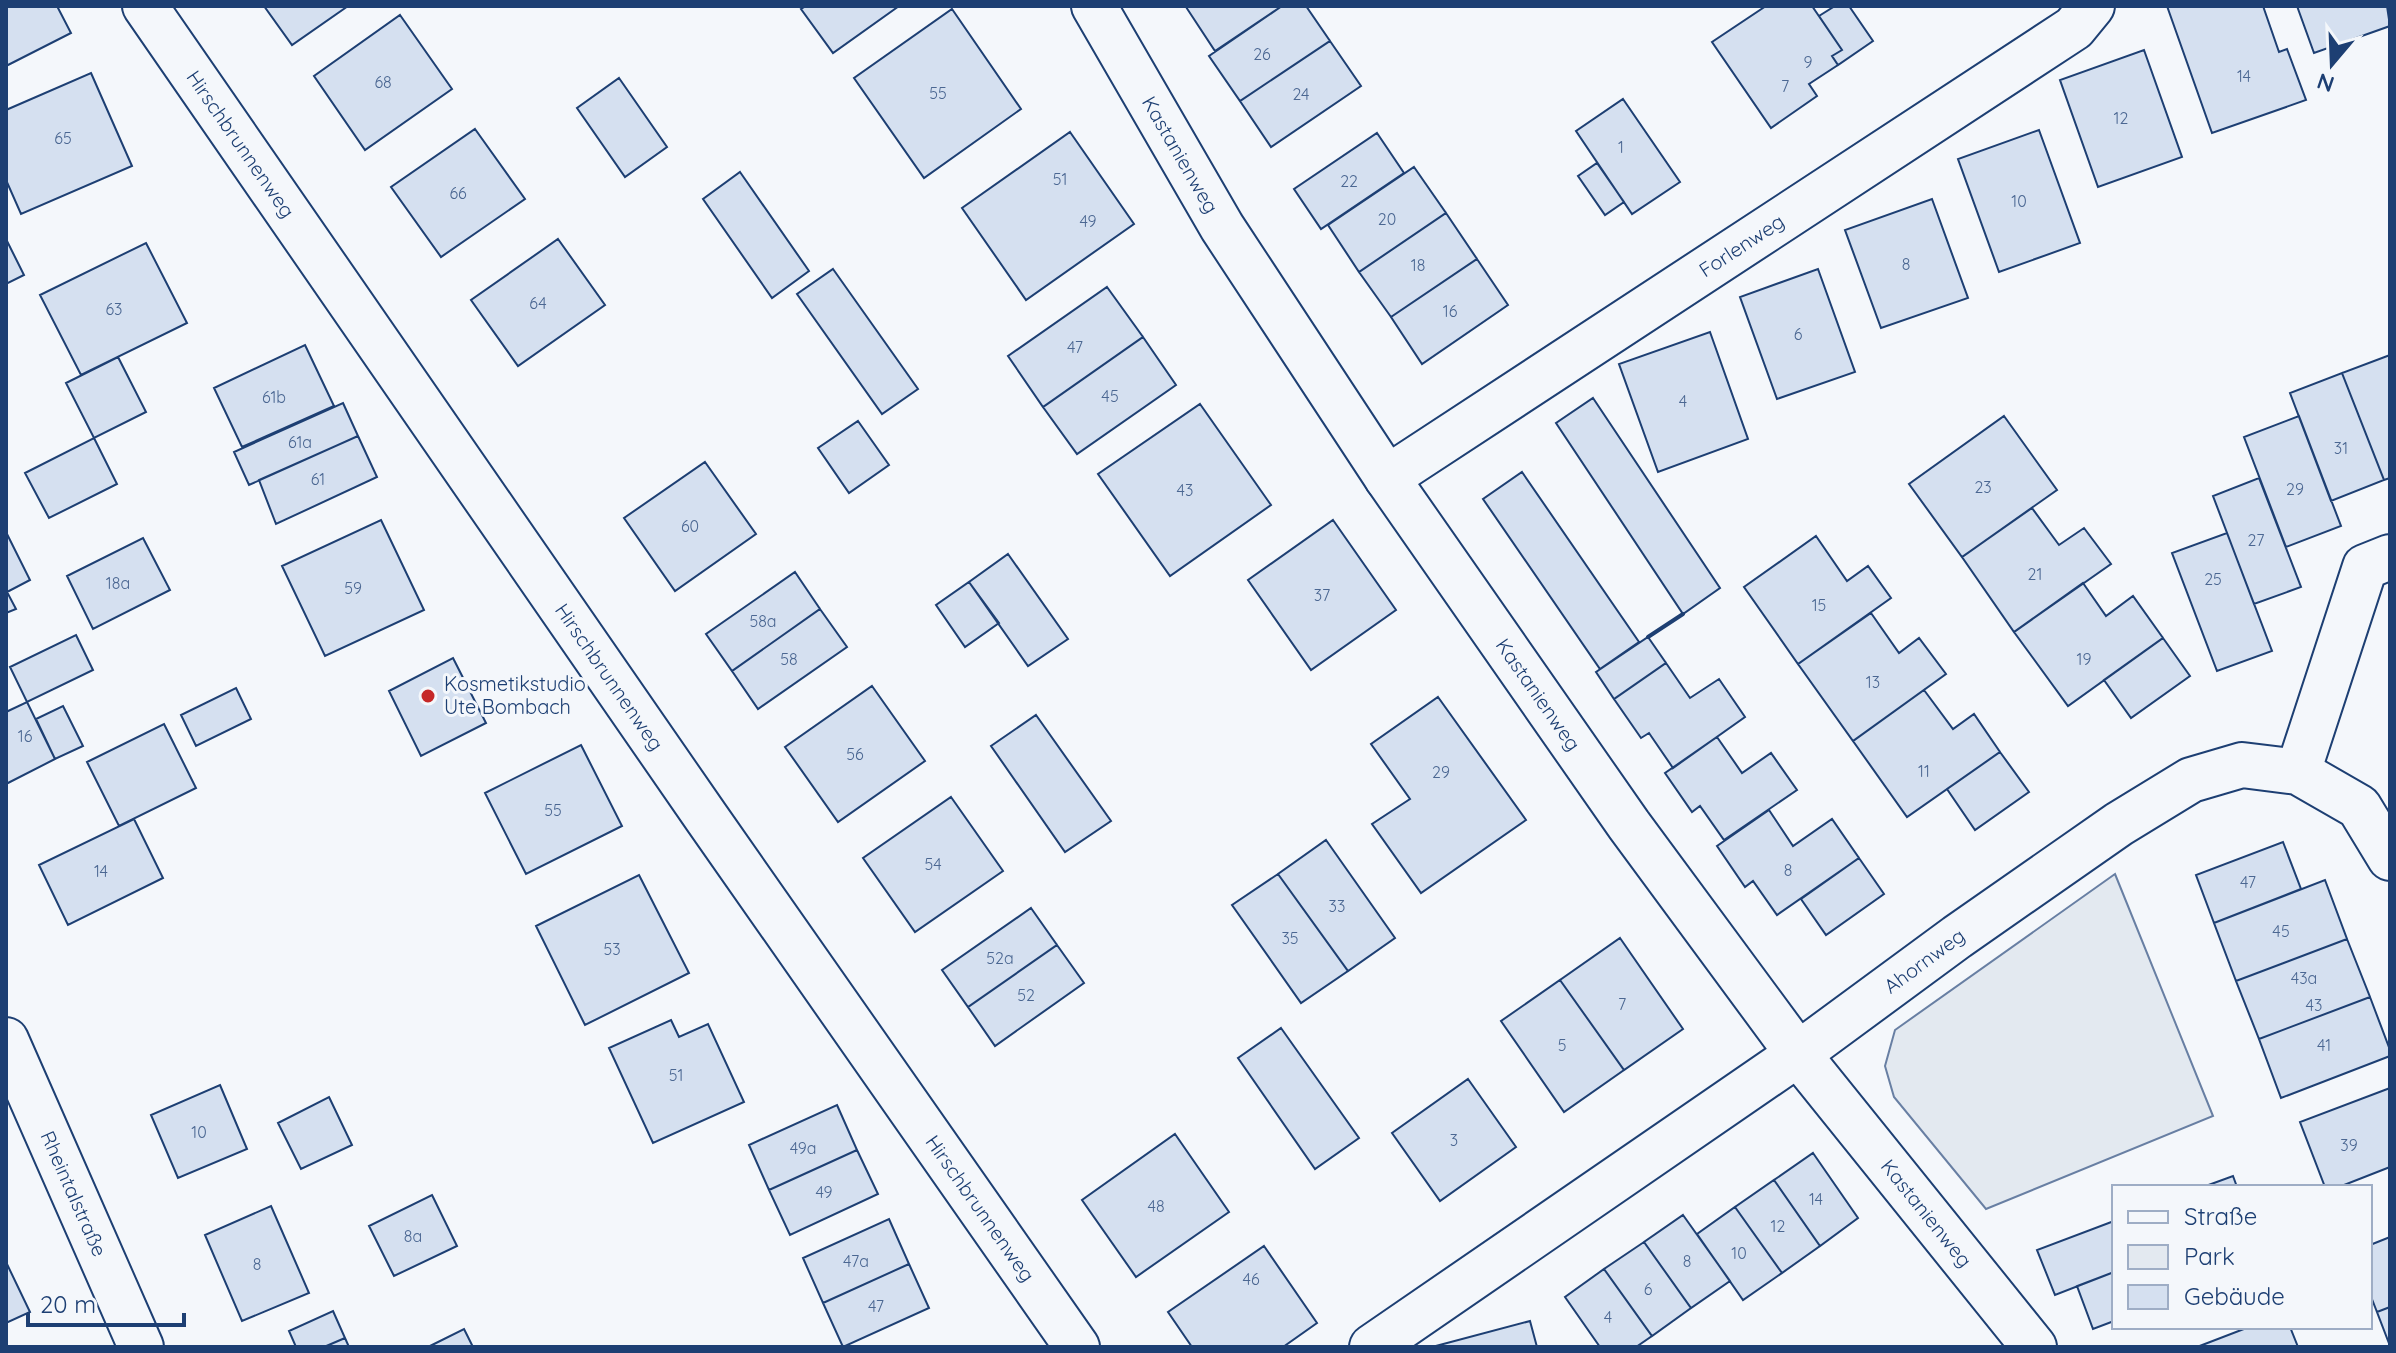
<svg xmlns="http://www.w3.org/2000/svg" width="2396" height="1353" font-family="Quicksand,sans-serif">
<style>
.green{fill:#e3e9f0;stroke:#687fa3;stroke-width:2}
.building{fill:#d5e0f0;stroke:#1d3f73;stroke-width:2}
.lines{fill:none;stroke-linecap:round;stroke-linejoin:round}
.minor-casing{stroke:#1d3f73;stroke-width:48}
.minor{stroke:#f4f7fb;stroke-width:44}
.wall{stroke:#1d3f73;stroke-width:4}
.poi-dot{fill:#c62828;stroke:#f4f7fb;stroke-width:3}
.labels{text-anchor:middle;stroke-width:6;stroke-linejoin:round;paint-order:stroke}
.number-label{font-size:16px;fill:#4b6792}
.street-label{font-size:20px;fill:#1d3f73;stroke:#f4f7fb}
.poi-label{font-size:20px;fill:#1d3f73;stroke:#f4f7fb;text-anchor:start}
</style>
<rect width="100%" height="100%" fill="#f4f7fb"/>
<path class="green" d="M2115 874 2213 1116 1986 1209 1894 1097 1885 1066 1895 1030Z"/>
<path class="building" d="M6 6H57L71 33 6 66Z
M264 6H348L292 45Z
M806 6H899L833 53 801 9Z
M1188 6H1282L1215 51 1186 7Z
M1282 6H1306L1330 41 1240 101 1209 56Z
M1766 6H1812L1842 50 1832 56 1838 65 1809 84 1817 96 1771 128 1712 42Z
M1835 6H1849L1873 41 1838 65 1832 56 1842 50 1819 16Z
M2167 6H2263L2279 52 2287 49 2306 100 2212 133Z
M2297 6H2387L2390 26 2314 53Z
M952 9 1021 109 924 178 854 78Z
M400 15 452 89 365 150 314 76Z
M1330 41 1361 86 1271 147 1240 101Z
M2144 50 2182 157 2098 187 2060 80Z
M91 73 132 166 21 214 6 180V110Z
M619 78 667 147 625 177 577 108Z
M1623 99 1680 182 1632 214 1576 131Z
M475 129 525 199 441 257 391 187Z
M2039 130 2080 243 1999 272 1958 159Z
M1070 132 1134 224 1026 300 962 208Z
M1377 133 1404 173 1321 229 1294 189Z
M1597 163 1624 202 1605 215 1578 176Z
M1414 167 1446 213 1359 272 1328 225Z
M740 172 809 271 772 298 703 199Z
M1932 199 1968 298 1881 328 1845 230Z
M1446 213 1477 259 1391 317 1359 272Z
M6 239 24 275 6 284Z
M558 239 605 305 518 366 471 300Z
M146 243 187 323 81 375 40 295Z
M1477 259 1508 305 1422 364 1391 317Z
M833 269 918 389 882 414 797 294Z
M1818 269 1855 372 1777 399 1740 297Z
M1107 287 1143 337 1043 407 1008 356Z
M1710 332 1748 439 1658 472 1619 364Z
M1143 337 1176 385 1077 454 1043 407Z
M305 345 334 406 242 447 214 388Z
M2390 355V478L2384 480 2342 373Z
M118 357 146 412 94 438 66 383Z
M2342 373 2384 480 2331 501 2290 393Z
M1593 398 1720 588 1683 614 1556 423Z
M343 403 358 436 249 485 234 452Z
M1200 404 1271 505 1170 576 1098 474Z
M2004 416 2057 490 1962 557 1909 484Z
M2299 416 2341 526 2286 547 2244 437Z
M858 421 889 465 849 493 818 448Z
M358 436 377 477 276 524 259 480Z
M94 438 117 484 49 518 25 473Z
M705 462 756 534 675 591 624 518Z
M1522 472 1639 642 1600 669 1483 499Z
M2259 478 2301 587 2254 604 2213 496Z
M2032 508 2059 545 2084 528 2111 564 2014 632 1962 557Z
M381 520 424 610 325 656 282 566Z
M1333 520 1396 610 1311 670 1248 580Z
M6 532 30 580 7 592 16 609 6 613Z
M2227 533 2272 651 2217 671 2172 553Z
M1816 536 1847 581 1868 566 1891 598 1798 664 1744 587Z
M143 538 170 590 93 629 67 576Z
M1008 554 1068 639 1028 666 969 582Z
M795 572 820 609 732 671 706 634Z
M969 582 999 623 965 647 936 605Z
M2083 583 2106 616 2133 596 2163 638 2068 706 2014 632Z
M820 609 847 647 758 709 732 671Z
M1871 613 1899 653 1919 638 1946 674 1853 741 1798 664Z
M76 635 93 670 27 702 10 667Z
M1648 637 1666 663 1614 699 1596 672Z
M2163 638 2190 676 2131 718 2104 680Z
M453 658 486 723 421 756 389 691Z
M1666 663 1690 698 1719 679 1745 717 1673 768 1649 733 1641 738 1614 699Z
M872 686 925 761 838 822 785 747Z
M236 688 251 719 196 746 181 715Z
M1924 690 1953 729 1974 714 2000 752 1907 817 1853 741Z
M1438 697 1526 820 1421 893 1372 824 1410 799 1371 744Z
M27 702 55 759 6 784V712Z
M63 706 83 746 55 759 36 719Z
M1036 715 1111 821 1065 852 991 746Z
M164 724 196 788 119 826 87 762Z
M1717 737 1742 773 1771 753 1797 790 1724 840 1700 806 1692 812 1665 773Z
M581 745 622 826 526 874 485 793Z
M2000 752 2029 792 1975 830 1947 789Z
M951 797 1003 871 915 932 863 858Z
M1769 810 1793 846 1832 819 1859 858 1777 915 1753 881 1745 887 1717 846Z
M134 819 163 878 68 925 39 865Z
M1326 840 1395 938 1348 971 1278 874Z
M2283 842 2301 889 2214 923 2196 875Z
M1859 858 1884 894 1826 935 1801 899Z
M1278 874 1348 971 1301 1003 1232 905Z
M639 875 689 973 585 1025 536 926Z
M2325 880 2347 939 2236 981 2214 923Z
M1031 908 1057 945 968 1007 942 970Z
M1620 938 1683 1029 1624 1070 1560 980Z
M2347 939 2370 997 2259 1039 2236 981Z
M1057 945 1084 983 995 1046 968 1007Z
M1560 980 1624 1070 1564 1112 1501 1021Z
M2370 997 2390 1050V1056L2281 1098 2259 1039Z
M671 1020 679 1037 708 1024 744 1102 653 1143 609 1048Z
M1281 1028 1359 1138 1315 1169 1238 1058Z
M1468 1079 1516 1147 1440 1201 1392 1133Z
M220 1085 247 1149 178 1178 151 1115Z
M2390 1088V1167L2339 1187H2325L2300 1122Z
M329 1097 352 1145 301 1169 278 1123Z
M837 1105 857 1150 769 1190 749 1145Z
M1175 1134 1229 1212 1136 1277 1082 1200Z
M857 1150 878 1194 790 1235 769 1190Z
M1813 1153 1858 1218 1820 1246 1774 1180Z
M2233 1176 2237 1187H2203Z
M1774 1180 1820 1246 1782 1273 1735 1207Z
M432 1195 457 1246 394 1276 369 1226Z
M271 1206 309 1293 242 1321 205 1235Z
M1735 1207 1782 1273 1743 1300 1697 1234Z
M1683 1215 1730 1281 1691 1308 1644 1242Z
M889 1219 909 1264 823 1303 803 1258Z
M2114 1221V1272L2055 1295 2037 1250Z
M2390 1237V1307L2377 1312 2370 1294V1245Z
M1644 1242 1691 1308 1652 1336 1604 1269Z
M1264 1246 1317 1323 1283 1347H1192L1168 1312Z
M6 1262 30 1312 6 1323Z
M909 1264 929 1308 843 1347 823 1303Z
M1604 1269 1652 1336 1636 1347H1600L1565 1297Z
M2114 1272V1321L2093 1329 2077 1286Z
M2390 1307V1346L2377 1312Z
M333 1311 345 1338 324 1347H296L289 1331Z
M1530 1321 1537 1347H1432Z
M2249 1327H2290L2298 1347H2197Z
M464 1329 473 1347H428Z
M345 1338 349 1347H324Z"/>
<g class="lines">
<g class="minor-casing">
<g id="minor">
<path id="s1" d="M145 6 706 817 1077 1347"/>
<path id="s2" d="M1094 6 1222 227 1387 478 1629 825 1798 1054 2034 1347"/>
<path id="s3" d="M1387 478 2074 28 2092 6"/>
<path d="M2298 772 2365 567 2390 557"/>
<path id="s4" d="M6 1040 141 1347"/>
<path id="s5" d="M1372 1347 1798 1054 1957 937 2119 824 2191 780 2242 765 2298 772 2359 807 2390 858"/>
</g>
</g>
<use href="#minor" class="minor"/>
<path class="wall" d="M1648 637 1683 614"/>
</g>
<circle class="poi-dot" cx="428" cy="696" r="8"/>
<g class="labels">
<g class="number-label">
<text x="1262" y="60">26</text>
<text x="1808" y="68">9</text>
<text x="2244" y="82">14</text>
<text x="383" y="88">68</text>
<text x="1785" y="92">7</text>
<text x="938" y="99">55</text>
<text x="1301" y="100">24</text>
<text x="2121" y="124">12</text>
<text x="63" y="144">65</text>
<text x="1621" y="153">1</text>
<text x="1060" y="185">51</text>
<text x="1349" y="187">22</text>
<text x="458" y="199">66</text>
<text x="2019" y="207">10</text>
<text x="1387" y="225">20</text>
<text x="1088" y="227">49</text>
<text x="1906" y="270">8</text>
<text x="1418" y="271">18</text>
<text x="538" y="309">64</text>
<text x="114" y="315">63</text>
<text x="1450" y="317">16</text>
<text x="1798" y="340">6</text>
<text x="1075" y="353">47</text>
<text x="1110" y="402">45</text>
<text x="274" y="403">61b</text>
<text x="1683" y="407">4</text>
<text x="300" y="448">61a</text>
<text x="2341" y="454">31</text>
<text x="318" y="485">61</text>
<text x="1983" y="493">23</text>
<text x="2295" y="495">29</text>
<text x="1185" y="496">43</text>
<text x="690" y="532">60</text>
<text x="2256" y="546">27</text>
<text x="2035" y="580">21</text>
<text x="2213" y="585">25</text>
<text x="118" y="589">18a</text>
<text x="353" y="594">59</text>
<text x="1322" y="601">37</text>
<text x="1819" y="611">15</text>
<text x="763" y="627">58a</text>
<text x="789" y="665">58</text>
<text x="2084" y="665">19</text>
<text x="1873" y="688">13</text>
<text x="25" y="742">16</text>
<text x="855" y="760">56</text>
<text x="1924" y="777">11</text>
<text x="1441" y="778">29</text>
<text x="553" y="816">55</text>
<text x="933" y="870">54</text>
<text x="1788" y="876">8</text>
<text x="101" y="877">14</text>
<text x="2248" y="888">47</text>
<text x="1337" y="912">33</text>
<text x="2281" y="937">45</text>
<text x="1290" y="944">35</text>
<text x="612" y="955">53</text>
<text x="1000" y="964">52a</text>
<text x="2304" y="984">43a</text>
<text x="1026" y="1001">52</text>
<text x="1622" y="1010">7</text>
<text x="2314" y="1011">43</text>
<text x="1562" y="1051">5</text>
<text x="2324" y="1051">41</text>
<text x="676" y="1081">51</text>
<text x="199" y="1138">10</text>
<text x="1454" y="1146">3</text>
<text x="2349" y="1151">39</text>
<text x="803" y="1154">49a</text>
<text x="824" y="1198">49</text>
<text x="1816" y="1205">14</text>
<text x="1156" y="1212">48</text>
<text x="1778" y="1232">12</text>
<text x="413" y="1242">8a</text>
<text x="1739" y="1259">10</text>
<text x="856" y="1267">47a</text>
<text x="1687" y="1267">8</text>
<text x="257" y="1270">8</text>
<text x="1251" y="1285">46</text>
<text x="1648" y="1295">6</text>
<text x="876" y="1312">47</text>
<text x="1608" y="1323">4</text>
</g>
<g class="street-label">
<text dy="7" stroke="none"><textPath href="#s1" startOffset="168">Hirschbrunnenweg</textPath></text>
<text dy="7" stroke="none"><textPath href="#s2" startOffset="172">Kastanienweg</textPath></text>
<text dy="7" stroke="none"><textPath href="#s3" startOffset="424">Forlenweg</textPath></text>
<text dy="7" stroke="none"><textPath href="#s1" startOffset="816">Hirschbrunnenweg</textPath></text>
<text dy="7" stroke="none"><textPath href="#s2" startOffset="820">Kastanienweg</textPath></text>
<text dy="7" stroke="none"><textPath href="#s5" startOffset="674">Ahornweg</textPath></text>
<text dy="7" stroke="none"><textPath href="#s4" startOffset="168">Rheintalstraße</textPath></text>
<text dy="7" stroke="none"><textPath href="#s1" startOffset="1464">Hirschbrunnenweg</textPath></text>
<text dy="7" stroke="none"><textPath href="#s2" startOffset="1468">Kastanienweg</textPath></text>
</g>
<g class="poi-label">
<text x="444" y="691">Kosmetikstudio<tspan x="444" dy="23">Ute Bombach</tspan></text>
</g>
</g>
<rect width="2396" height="1353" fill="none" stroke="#1d3f73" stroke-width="16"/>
<rect x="2112" y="1185" width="260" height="144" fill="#f4f7fb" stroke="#9eadc5" stroke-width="2"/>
<rect x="2128" y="1211" width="40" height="12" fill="#f4f7fb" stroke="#9eadc5" stroke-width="2"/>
<text x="2184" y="1225" font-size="24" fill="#1d3f73">Straße</text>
<rect x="2128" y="1245" width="40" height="24" fill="#e3e9f0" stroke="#9eadc5" stroke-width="2"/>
<text x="2184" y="1265" font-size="24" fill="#1d3f73">Park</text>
<rect x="2128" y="1285" width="40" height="24" fill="#d5e0f0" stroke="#9eadc5" stroke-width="2"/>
<text x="2184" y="1305" font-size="24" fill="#1d3f73">Gebäude</text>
<g transform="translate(2332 64) rotate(199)" stroke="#f4f7fb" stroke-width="6" paint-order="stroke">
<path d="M0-6L14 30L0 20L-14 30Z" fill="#1d3f73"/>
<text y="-12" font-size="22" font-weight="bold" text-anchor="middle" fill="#1d3f73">N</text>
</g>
<path d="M28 1313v12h156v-12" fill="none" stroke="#1d3f73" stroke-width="4"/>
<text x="40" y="1313" font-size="24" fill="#1d3f73" stroke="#f4f7fb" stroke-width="6" paint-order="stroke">20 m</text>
</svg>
